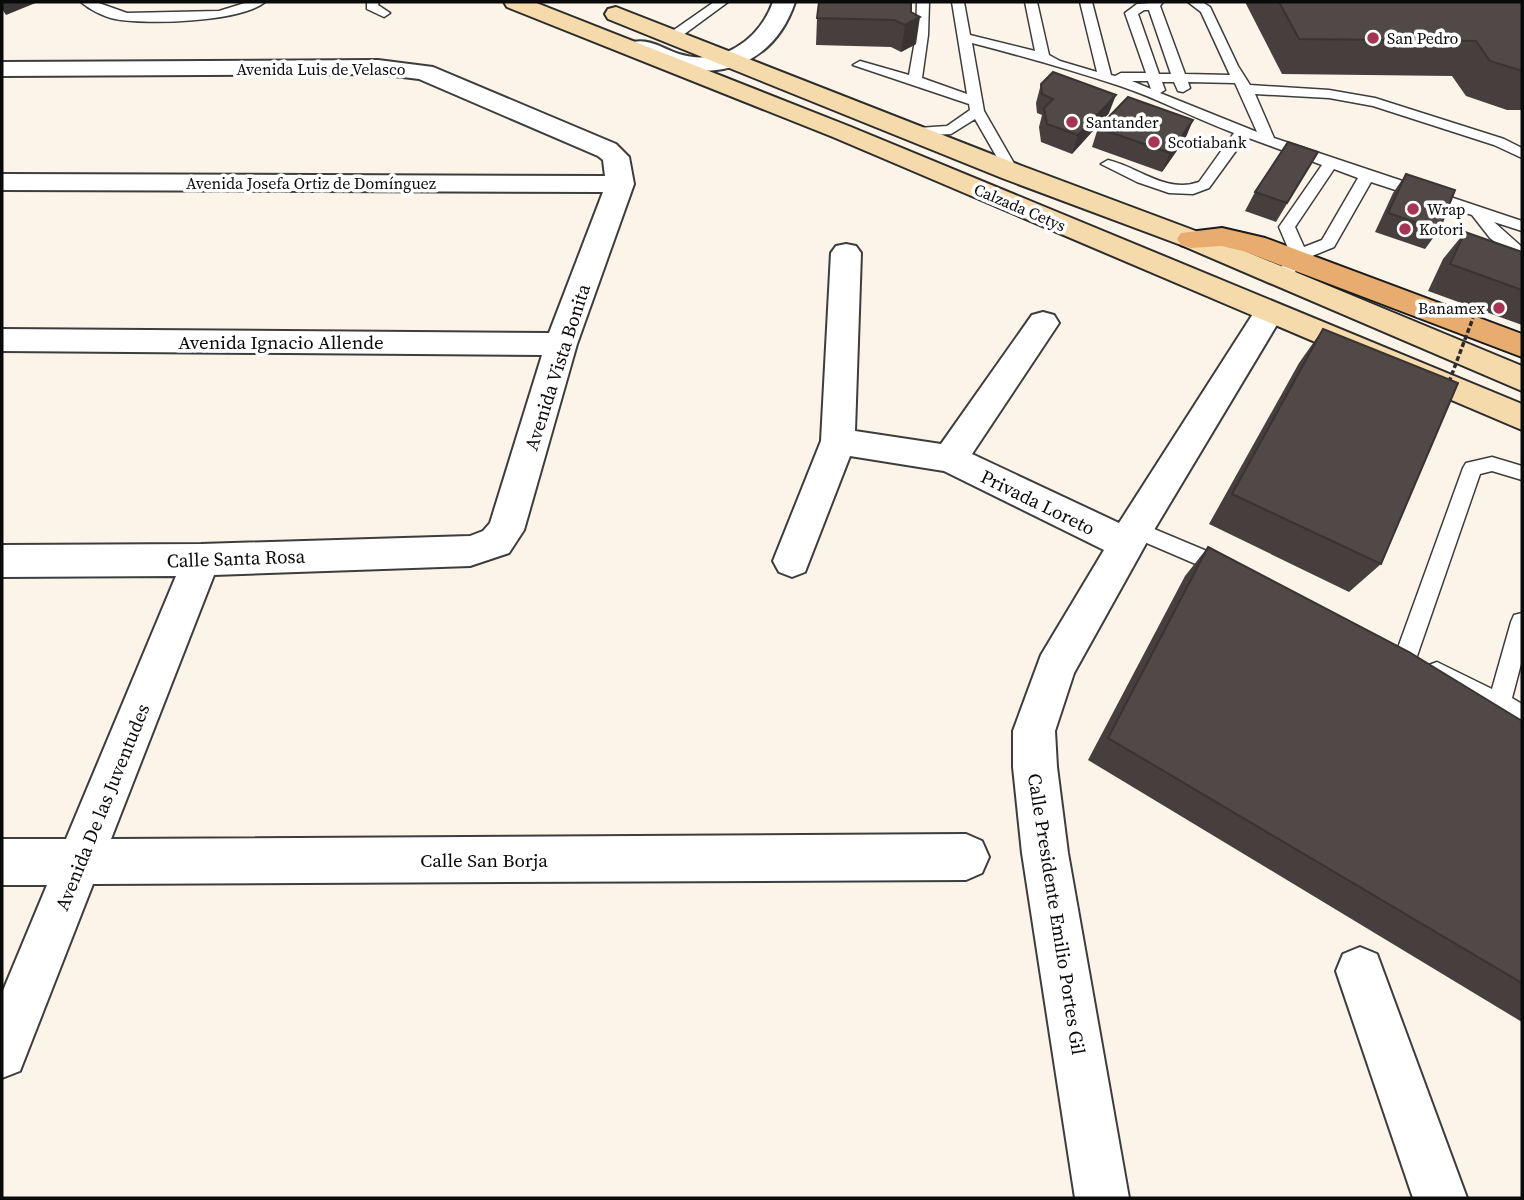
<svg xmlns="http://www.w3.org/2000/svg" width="1524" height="1200" font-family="'Source Serif 4',serif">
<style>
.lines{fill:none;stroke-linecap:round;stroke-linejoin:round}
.lane-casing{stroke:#3d3d3d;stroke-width:3}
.street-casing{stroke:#3d3d3d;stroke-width:4}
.secondary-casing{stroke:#2c2c2c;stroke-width:4}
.primary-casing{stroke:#1b1b1b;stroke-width:4}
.lane{fill:#fff;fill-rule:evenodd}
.street{fill:#fff;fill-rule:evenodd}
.secondary{fill:#f5dbac;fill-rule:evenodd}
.primary{fill:#e8ad6e;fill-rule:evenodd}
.path-bridge{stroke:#2c2c2c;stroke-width:3.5;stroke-dasharray:5 2.5;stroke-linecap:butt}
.wall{fill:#463f3e}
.shaded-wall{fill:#393332}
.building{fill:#514948;stroke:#393332;stroke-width:2}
.poi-dot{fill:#a83455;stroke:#fff;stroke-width:2.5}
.labels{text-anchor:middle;stroke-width:7;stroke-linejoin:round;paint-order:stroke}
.far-poi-label{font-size:16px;fill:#0a0a0a;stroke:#fff;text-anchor:start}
.far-street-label{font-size:16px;fill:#0a0a0a;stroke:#fff}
.street-label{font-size:19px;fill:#0a0a0a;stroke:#fff}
</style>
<rect width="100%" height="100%" fill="#fcf4e9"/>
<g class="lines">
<g class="lane-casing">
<path id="lane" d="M81 2H96L127 13 219 11 248 2H265C241 22 146 25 115 19 104 17 89 9 81 2Z
M367 2H379L378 5 390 13 384 17 367 9Z
M714 2H728L679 38H671V32Z
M917 2H929L928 35 922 78 967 94 952 2H964L970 35 1035 51 1025 2H1037L1049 55 1060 61 1097 72 1080 2H1092L1111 75 1115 76 1121 73H1146L1125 13 1137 4 1163 2 1160 6 1185 74 1230 75 1201 12 1188 2H1202L1210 7 1238 66 1250 85 1329 90 1375 98 1504 139 1522 148V158L1494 145 1373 106 1329 98 1255 94 1274 138 1522 221V231L1494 222 1522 247V260L1516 259 1490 238 1472 215 1371 182 1334 247 1305 259 1291 277H1279L1277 273 1291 255 1279 227 1322 165 1246 137 1209 188 1193 194 1169 193 1137 182 1101 164 1108 160C1138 167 1167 194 1199 182L1234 133C1196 119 1159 99 1120 86 1071 70 1022 56 972 43L984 111 1019 172 1017 175H1007L975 119 951 134 918 136 911 132 918 128 947 126 970 110 969 104 853 65 860 61 909 75 916 35ZM1144 10H1149L1171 74H1159L1138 14ZM1132 81H1148L1151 89ZM1162 82H1174L1178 91 1183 92 1190 88 1188 82 1235 83 1257 132 1160 93 1165 90ZM1334 169 1358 178 1322 240 1304 247 1295 227Z
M1492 457 1522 466V480L1492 471 1480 474 1417 656 1414 663 1406 666 1398 663 1395 656 1463 468 1466 463Z
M1135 521 1233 562 1236 568 1233 574 1226 577 1128 535 1125 529 1128 523Z
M1522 613V660L1512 698 1522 704V725L1429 679 1426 672 1429 665 1437 662 1492 689 1511 622 1514 615Z"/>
</g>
<g class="street-casing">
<path id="street" d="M773 2H795C775 62 721 83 663 64 652 61 636 57 629 47L633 42C649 38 664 49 679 54 720 67 759 41 773 2Z
M378 60 433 67 616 144 629 157 634 184 577 344 524 530 509 553 470 566 214 575 111 839 966 834 982 841 989 857 982 873 966 880 93 884 20 1071 2 1078V993L47 885H2V839H66L176 576 2 577V545L201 544 470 536 483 531 490 523 542 355 2 351V329L549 333 603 192 2 190V174L605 176 603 160 598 156 419 79 378 74 2 76V62Z
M846 244 856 246 861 253 855 431 941 444 1032 315 1043 312 1054 315 1059 323 972 454 1119 523 1258 306 1269 302 1280 306 1284 313 1148 540 1074 673 1055 731 1057 767 1068 853 1129 1198H1075L1022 853 1013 767V731L1041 655 1104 550 944 471 850 456 805 572 792 577 779 572 773 561 821 441 831 253 836 246Z
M1360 947 1377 954 1467 1198H1413L1336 971 1343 954Z"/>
</g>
<g class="secondary-casing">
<path id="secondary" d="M504 2H534L851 127 1522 404V430L833 137 507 7Z
M616 7 1022 166 1201 233 1522 366V391L1181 245 1002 178 608 19 605 14 608 9Z"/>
</g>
<g class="primary-casing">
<path id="primary" d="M1222 228 1265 238 1522 334V357L1246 252 1222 246 1191 248 1181 245 1177 239 1181 233Z"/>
</g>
<use href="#lane" class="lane"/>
<use href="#street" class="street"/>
<use href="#secondary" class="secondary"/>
<use href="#primary" class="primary"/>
<path class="path-bridge" d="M1449 382 1473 318"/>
</g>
<path class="wall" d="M1245 2H1522V110H1507L1466 96 1452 76 1282 74Z
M911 12 916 44 901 52 891 47 816 45 817 18Z
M1041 84 1109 113 1072 154 1041 142 1039 127 1042 115 1037 113 1036 103Z
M1193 120 1185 139 1162 172 1092 147 1098 128Z
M1318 152 1276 222 1245 211 1255 192Z
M1406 174 1439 230 1425 249 1375 232 1393 193Z
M1465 232 1522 252V325L1428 291 1443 259Z
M1323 329 1381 564 1349 592 1209 524 1299 363Z
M1208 547 1522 721V1022L1088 760 1185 576Z"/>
<path class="shaded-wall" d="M2 2H38L6 15 2 9Z
M920 17 916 44 901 52 905 25Z
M1116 95 1109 113 1072 154 1078 135Z
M1193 120 1185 139 1162 172 1170 153Z"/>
<path class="building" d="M819 2H911V12L920 17 905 25 894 20 817 18Z
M1279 2H1522V71L1490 61 1476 41 1299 39Z
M1053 72 1116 95 1078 135 1047 124 1044 108 1053 99 1042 94 1041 84Z
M1128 97 1193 120 1170 153 1098 128Z
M1288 142 1318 152 1287 203 1255 192Z
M1406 174 1455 190 1439 230 1388 213Z
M1465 232 1522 252V290L1450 264Z
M1323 329 1458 383 1381 564 1232 494Z
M1208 547 1409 652 1522 721V983L1108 738Z"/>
<g class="poi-dot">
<circle cx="1373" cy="38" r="7"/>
<circle cx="1072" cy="122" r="7"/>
<circle cx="1154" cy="142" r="7"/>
<circle cx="1413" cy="209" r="7"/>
<circle cx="1405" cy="229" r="7"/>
<circle cx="1499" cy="308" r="7"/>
</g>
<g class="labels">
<g class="far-poi-label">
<text x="1387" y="44">San Pedro</text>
<text x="1086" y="128">Santander</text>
<text x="1168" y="148">Scotiabank</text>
<text x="1427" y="215">Wrap</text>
<text x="1419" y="235">Kotori</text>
<text x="1485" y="314" text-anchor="end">Banamex</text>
</g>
<g class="far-street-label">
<text x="321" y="75">Avenida Luis de Velasco</text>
<text x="311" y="189">Avenida Josefa Ortiz de Domínguez</text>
<text transform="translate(1020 207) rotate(23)" y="6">Calzada Cetys</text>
</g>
<g class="street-label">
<text x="281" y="349">Avenida Ignacio Allende</text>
<text transform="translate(557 367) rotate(-72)" y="7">Avenida Vista Bonita</text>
<text transform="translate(1038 502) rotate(26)" y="7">Privada Loreto</text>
<text transform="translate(236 558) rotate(-2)" y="7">Calle Santa Rosa</text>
<text transform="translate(102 807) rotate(-68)" y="7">Avenida De las Juventudes</text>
<text x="484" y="867">Calle San Borja</text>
<text transform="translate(1057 914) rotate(81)" y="7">Calle Presidente Emilio Portes Gil</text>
</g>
</g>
<rect width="1524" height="1200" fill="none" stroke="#0a0a0a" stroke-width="7"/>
</svg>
